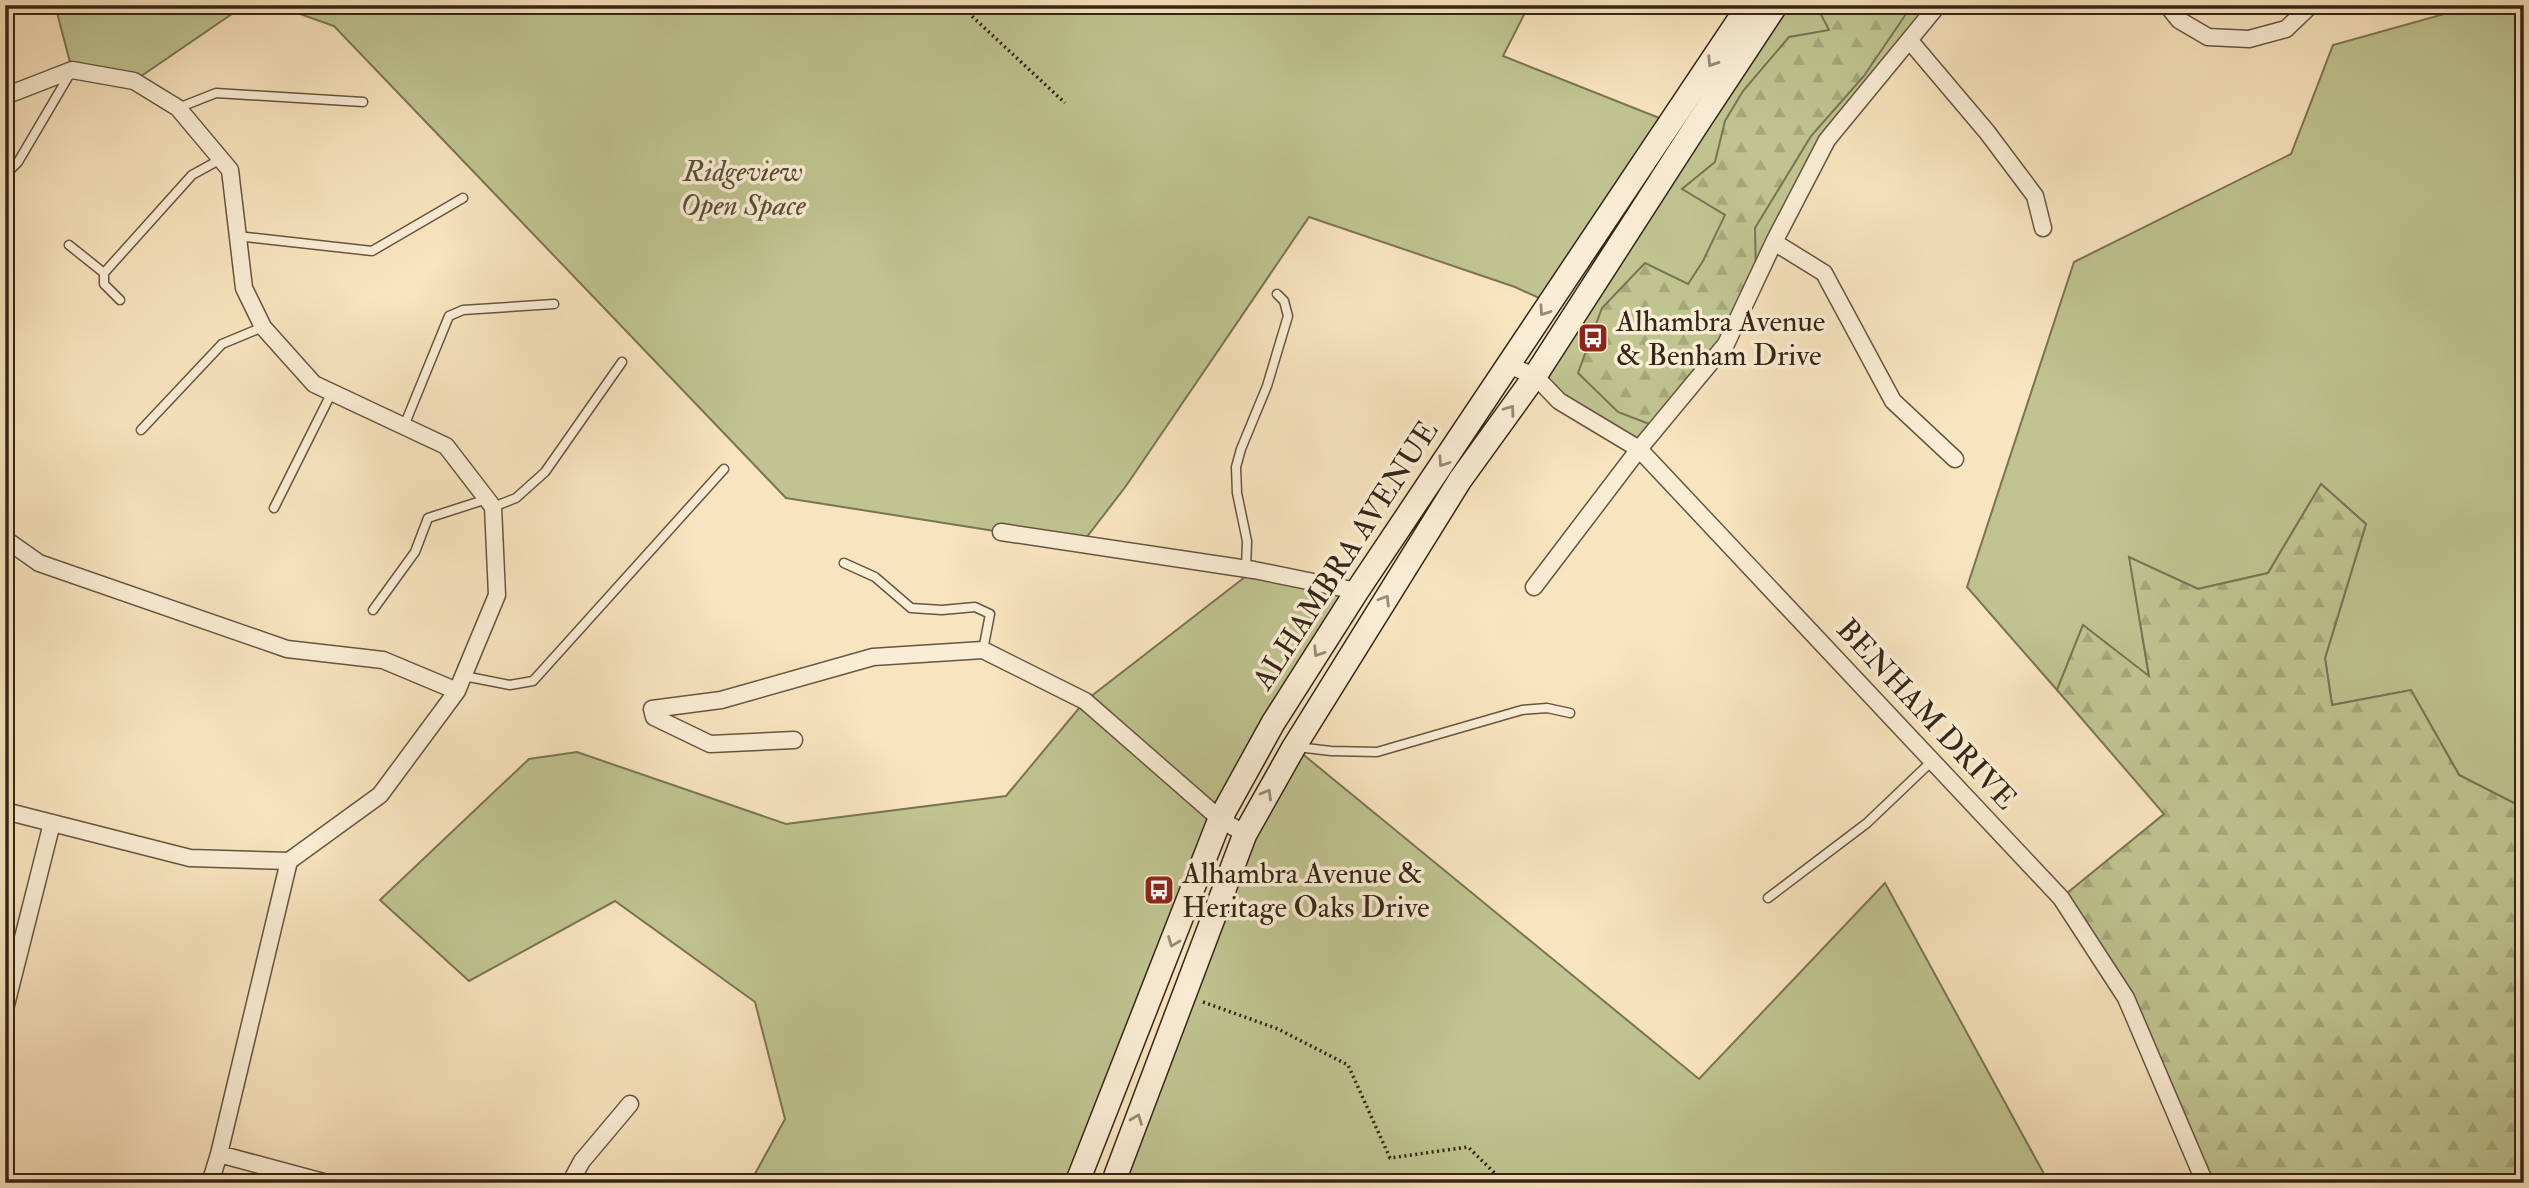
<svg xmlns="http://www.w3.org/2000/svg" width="2529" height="1188" font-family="'IM FELL Double Pica',serif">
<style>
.green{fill:#bfc490;stroke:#7a7454;stroke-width:2}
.forest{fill:url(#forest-firs);stroke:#7a7454;stroke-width:2}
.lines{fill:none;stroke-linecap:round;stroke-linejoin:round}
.lane-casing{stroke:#665541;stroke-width:11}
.street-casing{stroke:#665541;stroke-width:19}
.secondary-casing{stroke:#352517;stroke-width:26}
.path{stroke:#352517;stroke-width:3.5;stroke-dasharray:2 3.5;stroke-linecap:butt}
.lane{stroke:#faedd5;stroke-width:8}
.street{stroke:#faedd5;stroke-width:16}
.secondary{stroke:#faedd5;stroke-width:23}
.oneway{stroke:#988976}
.labels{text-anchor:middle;stroke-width:7;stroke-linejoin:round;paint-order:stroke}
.park-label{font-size:30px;font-style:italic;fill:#584d35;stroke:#faedd5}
.poi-label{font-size:30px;fill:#352517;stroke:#faedd5;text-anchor:start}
.street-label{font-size:30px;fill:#352517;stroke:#faedd5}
</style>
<defs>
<pattern id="forest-firs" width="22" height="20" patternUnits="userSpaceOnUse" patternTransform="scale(1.75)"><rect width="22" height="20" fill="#bfc490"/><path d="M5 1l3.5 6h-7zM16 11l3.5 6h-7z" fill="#a5a87b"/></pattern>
</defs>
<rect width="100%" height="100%" fill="#f8e4be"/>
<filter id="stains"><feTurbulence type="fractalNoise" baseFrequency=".00286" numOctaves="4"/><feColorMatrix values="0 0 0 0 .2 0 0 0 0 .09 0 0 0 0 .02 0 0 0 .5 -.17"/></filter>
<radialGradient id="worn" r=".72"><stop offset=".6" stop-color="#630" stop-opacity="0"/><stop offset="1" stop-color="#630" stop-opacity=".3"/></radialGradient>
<path class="green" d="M55 5H245L134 81 72 70Z
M275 5H1529L1503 56 1672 123 1550 303 1515 287 1309 217 1126 486 1083 542 1001 532 786 498 334 26Z
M1776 5H1938L1827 140 1774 242 1639 449 1535 376Z
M2468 5H2524V816L2516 804 2459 775 2411 690 2332 705 2325 658 2366 524 2321 484 2268 573 2198 589 2130 558 2149 677 2083 625 2057 690 1967 587 2074 262 2291 154 2333 45 2466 8Z
M1254 570 1357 591 1273 722 1077 1183H750L785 1119 755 1002 615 901 469 981 380 900 529 759 577 752 786 824 1006 796 1085 701Z
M1294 747 1699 1079 1885 883 2049 1183H1113L1184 996Z"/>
<path class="forest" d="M1816 5H1912L1864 76 1811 136 1755 228 1756 280 1726 344 1657 427 1618 412 1578 373 1602 308 1645 263 1688 284 1703 261 1725 215 1682 189 1715 162 1725 121 1743 91 1789 37 1829 30Z
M2321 484 2366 524 2325 658 2332 705 2411 690 2459 775 2516 804 2524 816V1183H2205L2126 998 2061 898 2164 814 2057 690 2083 625 2149 676 2129 557 2198 589 2268 573Z"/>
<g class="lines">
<g class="lane-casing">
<path id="lane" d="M178 108 216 93 363 102
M5 175 18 162 71 72
M237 236 372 251 463 198
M69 245 104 273V284L120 300
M104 273 192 175 221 159
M404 426 449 316 463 310 554 304
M141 430 222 344 263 327
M493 507 516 498 545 472 622 362
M274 508 332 392
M844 563 875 577 911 608 942 610 975 607 990 614 983 650
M1246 569 1247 541 1237 493 1236 467 1241 449 1267 386 1288 316 1284 301 1277 294
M373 610 415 552 428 518 487 499
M464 676 510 685 533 681 724 469
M1297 747 1331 751 1377 752 1522 710 1547 708 1570 713
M1768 898 1867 823 1932 761"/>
</g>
<g class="street-casing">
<path id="street" d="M2167 5 2179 20 2208 37 2249 39 2286 29 2311 5
M1910 41 1987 132 2035 196 2043 228
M5 96 72 70 134 81 178 108 230 170 244 288 263 327 314 384 446 446 493 507 497 595 457 691 380 795 289 861 190 858 5 811
M1774 242 1824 273 1893 401 1955 459
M1508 365 1535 376 1559 401 1639 449 2061 898 2126 998 2205 1183
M1001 532 1254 570 1357 591
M5 539 39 563 287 649 383 660 457 691
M1534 587 1639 449 1726 344 1774 242 1827 140 1938 5
M794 740 710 744 654 717 652 709 721 700 873 657 983 650 1085 701 1220 819 1245 834
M5 1009 52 823
M219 1154 327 1183
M210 1183 219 1154 289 861
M570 1183 582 1161 630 1104"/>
</g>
<g class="secondary-casing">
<path id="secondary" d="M1077 1183 1220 819 1273 723 1357 591 1749 5
M1113 1183 1245 834 1294 747 1460 480 1535 376 1696 126 1776 5"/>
</g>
<path class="path" d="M960 5 1065 103
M1203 1002 1278 1029 1348 1065 1390 1158 1468 1147 1505 1183"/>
<use href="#lane" class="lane"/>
<use href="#street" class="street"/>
<use href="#secondary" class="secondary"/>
</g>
<defs><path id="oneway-chevron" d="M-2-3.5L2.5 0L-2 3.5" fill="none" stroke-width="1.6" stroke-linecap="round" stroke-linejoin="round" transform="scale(1.75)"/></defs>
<g class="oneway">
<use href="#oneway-chevron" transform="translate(1712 62) rotate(123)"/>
<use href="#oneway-chevron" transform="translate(1544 311) rotate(124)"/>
<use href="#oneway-chevron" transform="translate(1510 410) rotate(-54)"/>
<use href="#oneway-chevron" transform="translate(1443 462) rotate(124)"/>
<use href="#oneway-chevron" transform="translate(1385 600) rotate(-58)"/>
<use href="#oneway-chevron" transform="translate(1318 652) rotate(123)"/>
<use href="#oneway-chevron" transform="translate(1267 794) rotate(-60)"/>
<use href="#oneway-chevron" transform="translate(1173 942) rotate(111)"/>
<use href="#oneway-chevron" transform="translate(1137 1119) rotate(-69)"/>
</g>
<defs>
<g id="bus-square" transform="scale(1.575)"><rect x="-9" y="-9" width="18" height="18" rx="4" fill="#8f2418" stroke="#faedd5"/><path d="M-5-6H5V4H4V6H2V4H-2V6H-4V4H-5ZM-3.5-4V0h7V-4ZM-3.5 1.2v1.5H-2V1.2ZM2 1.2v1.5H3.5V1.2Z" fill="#fff"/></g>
</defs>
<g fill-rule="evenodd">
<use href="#bus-square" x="1593" y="338"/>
<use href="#bus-square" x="1159" y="890"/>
</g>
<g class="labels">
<g class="park-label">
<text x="743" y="181">Ridgeview<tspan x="743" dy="34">Open Space</tspan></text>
</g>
<g class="poi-label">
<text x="1616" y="331">Alhambra Avenue<tspan x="1616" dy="34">&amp; Benham Drive</tspan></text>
<text x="1182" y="883">Alhambra Avenue &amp;<tspan x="1182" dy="34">Heritage Oaks Drive</tspan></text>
</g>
<g class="street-label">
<text transform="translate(1345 555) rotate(-57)" y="10">ALHAMBRA AVENUE</text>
<text transform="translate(1927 714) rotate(47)" y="10">BENHAM DRIVE</text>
</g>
</g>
<rect width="2529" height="1188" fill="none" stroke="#f8e4be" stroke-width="28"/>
<rect x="7" y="7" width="2515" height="1174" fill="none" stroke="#352517" stroke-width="3.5"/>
<rect x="14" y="14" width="2501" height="1160" fill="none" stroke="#352517" stroke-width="2"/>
<rect width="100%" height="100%" filter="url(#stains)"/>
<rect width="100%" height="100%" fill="url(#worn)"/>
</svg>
